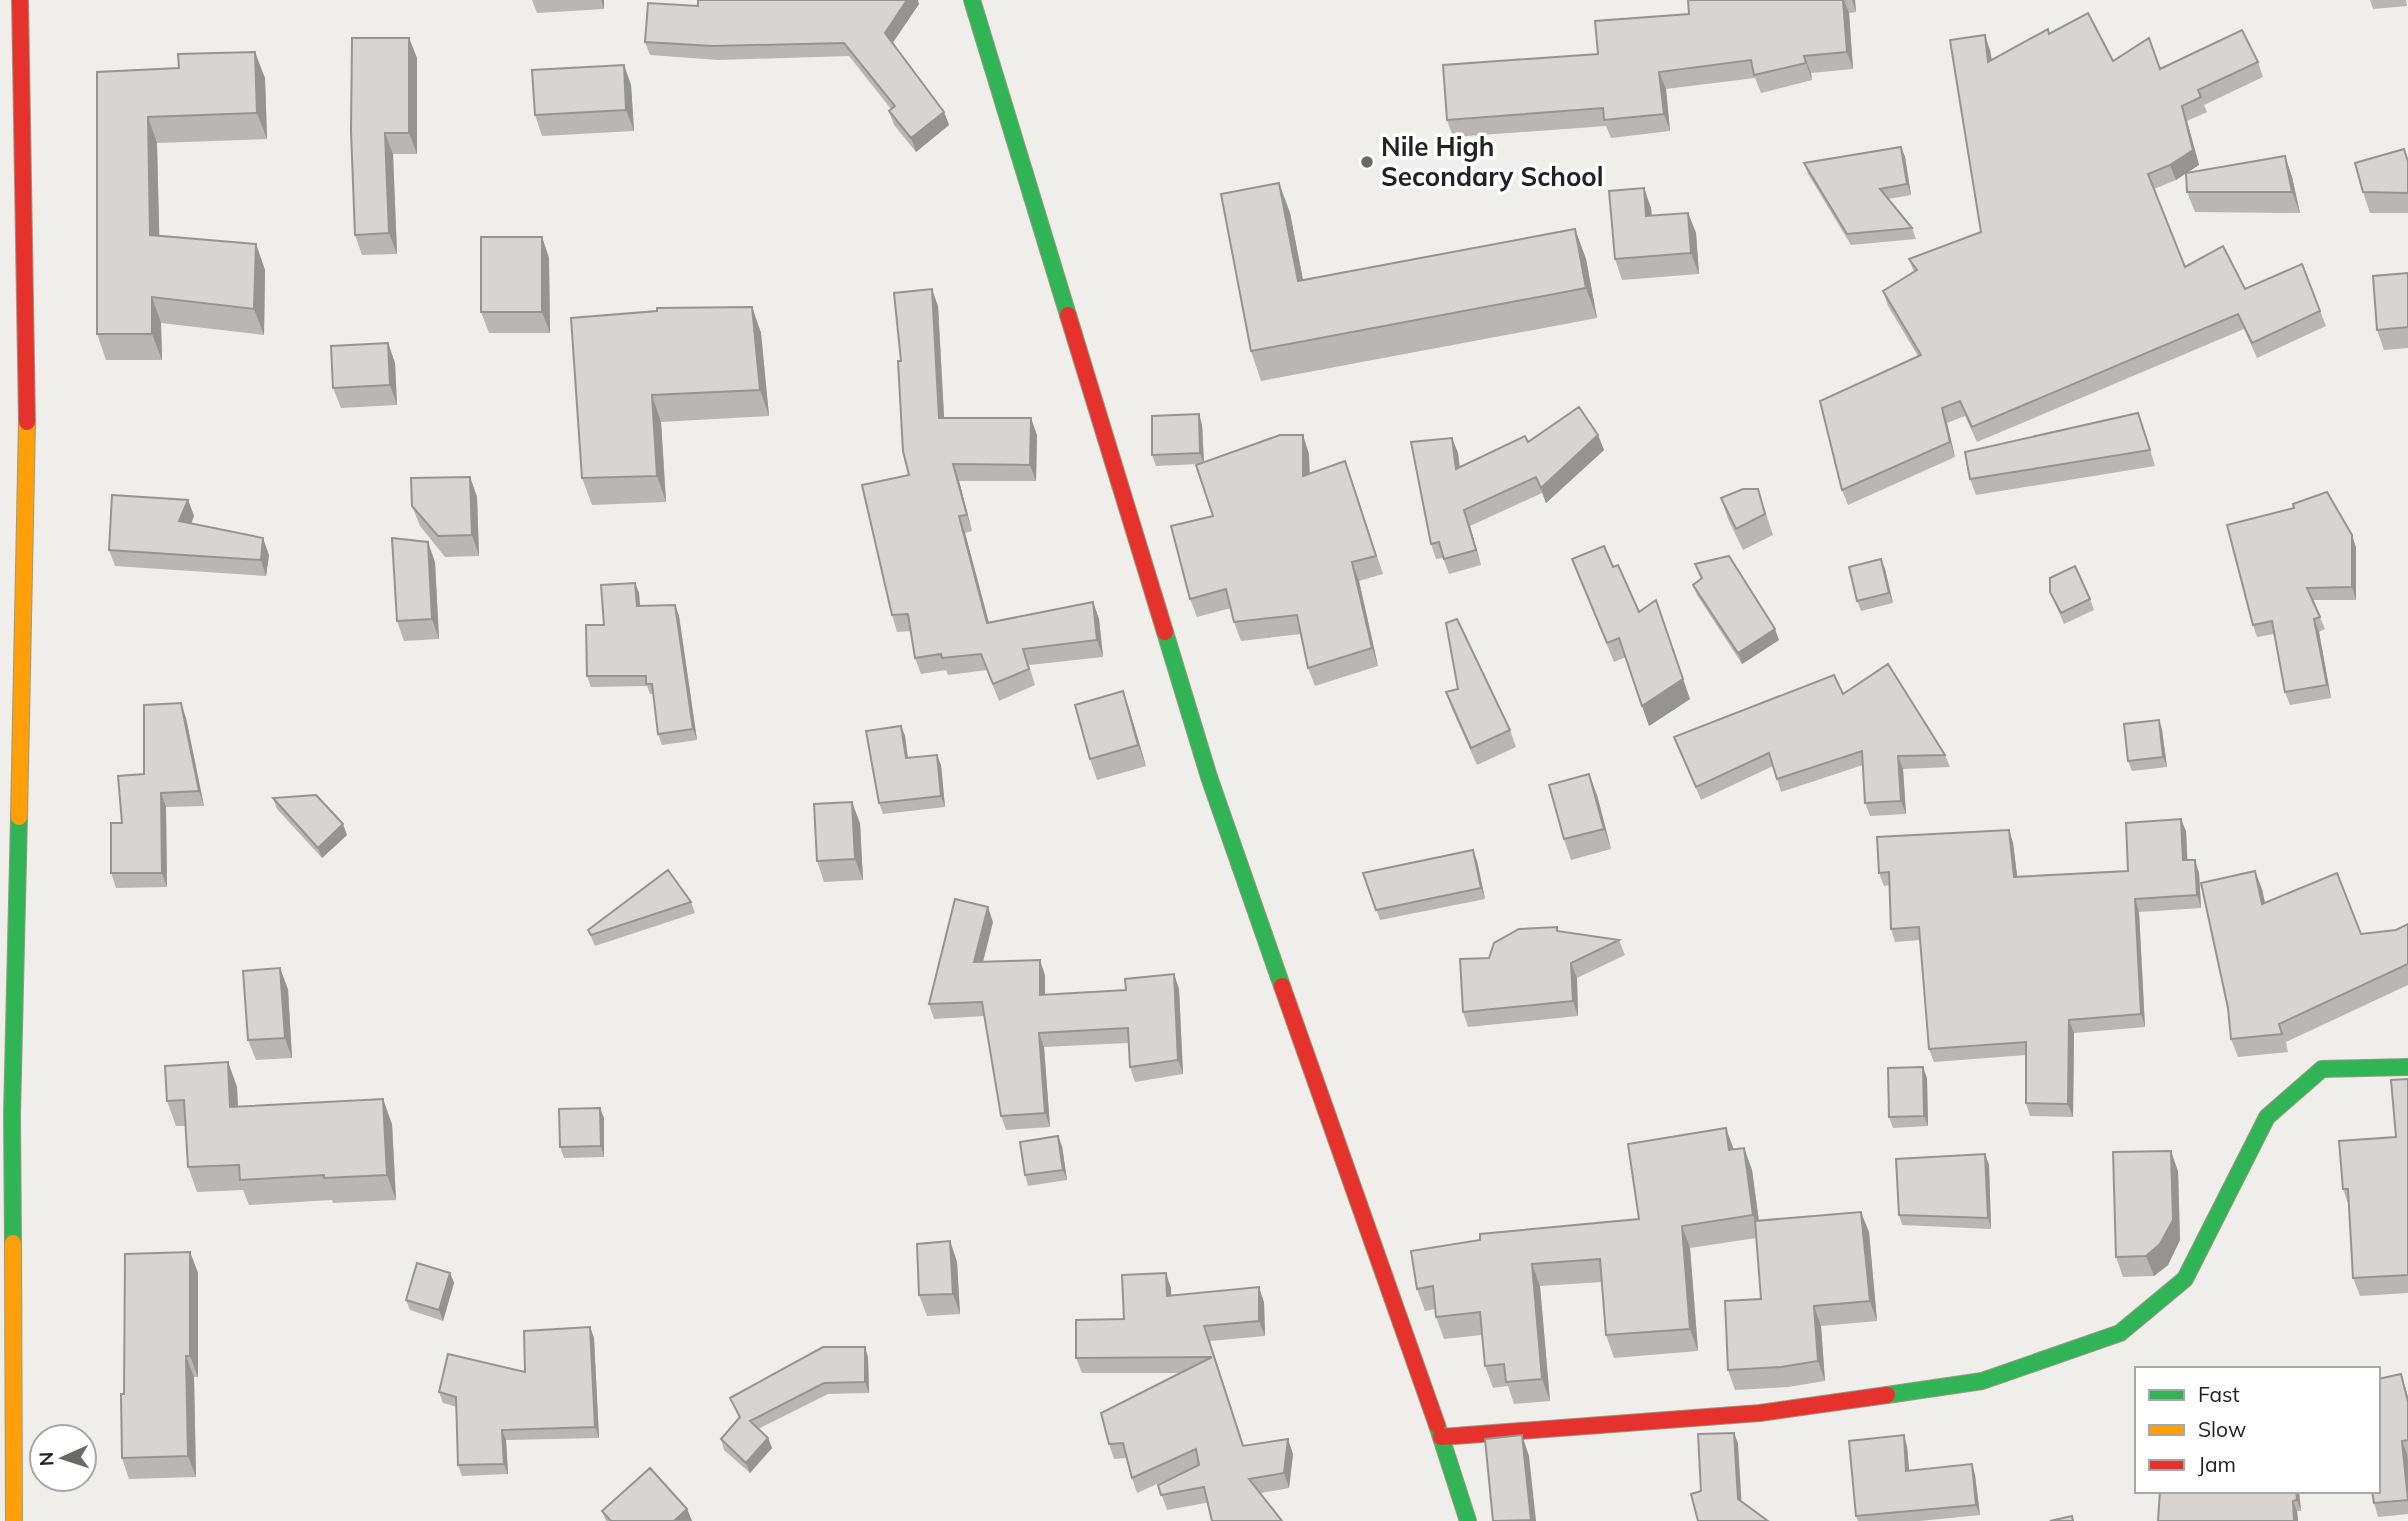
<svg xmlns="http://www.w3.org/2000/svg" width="2408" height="1521" font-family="Mulish,sans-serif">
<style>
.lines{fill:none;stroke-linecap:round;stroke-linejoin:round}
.fast-casing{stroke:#999a82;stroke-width:18}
.slow-casing{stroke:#999a82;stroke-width:18}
.jam-casing{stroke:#999a82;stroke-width:18}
.fast{stroke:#30b455;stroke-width:16}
.slow{stroke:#ff9f0a;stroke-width:16}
.jam{stroke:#e5322d;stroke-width:16}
.wall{fill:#b9b6b5}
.shaded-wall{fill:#969493}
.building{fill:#d7d4d2;stroke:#969493;stroke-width:2}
.poi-dot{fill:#6a6968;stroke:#fff;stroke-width:2.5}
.labels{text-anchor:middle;stroke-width:7;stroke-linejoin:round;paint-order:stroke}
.poi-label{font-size:26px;font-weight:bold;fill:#222;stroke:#fff;text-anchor:start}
</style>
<rect width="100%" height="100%" fill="#f0eeeb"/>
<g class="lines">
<g class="fast-casing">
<path id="fast" d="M972 0 1068 315
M1165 632 1209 777 1282 986
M13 1243 12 1115 19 817
M1887 1395 1982 1381 2120 1333 2185 1279 2267 1117 2322 1069 2408 1067
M1437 1425 1468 1521"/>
</g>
<g class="slow-casing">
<path id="slow" d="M19 817 27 422
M13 1243 14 1521"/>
</g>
<g class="jam-casing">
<path id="jam" d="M20 0 27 422
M1068 315 1165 632
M1282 986 1437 1425
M1441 1437 1760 1413 1887 1395"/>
</g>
<use href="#fast" class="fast"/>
<use href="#slow" class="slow"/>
<use href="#jam" class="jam"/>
</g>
<path class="wall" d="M532 0H604V9L537 13Z
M1688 0H1855L1856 12 1849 13 1853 69 1811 73 1812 80 1761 93 1755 78 1666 89 1670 131 1611 138 1606 126 1453 137 1447 120 1689 14Z
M2370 0H2406L2407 6 2373 9Z
M919 4 892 43 944 112 949 125 916 152 894 125 889 111 891 109 849 56 718 60 650 55 645 42Z
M2050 34 2113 61 2160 69 2258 62 2263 77 2204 105 2207 112 2187 121 2199 165 2186 173 2285 156 2292 177 2300 213 2195 212 2187 192 2186 173 2176 180 2154 189 2185 267 2245 289 2302 264 2326 326 2257 358 2244 329 1977 442 1965 416 1947 423 1955 457 1848 505 1842 490 1918 356 1888 306 1883 291 1914 272 1909 259 1981 232 1990 50 1992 60Z
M409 38 417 58V154H393L397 254 362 255 355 235Z
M624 65 631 85 634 131 542 136 535 115Z
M97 72 265 78 267 139 157 143 159 236 256 244 265 270 264 335 161 323 162 360H106L97 334Z
M1901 147 1905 157 1911 195 1888 199 1912 228 1916 239 1851 245 1808 174 1804 163Z
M2404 149 2408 159V213H2370L2363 192Z
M1279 183 1290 213 1303 280 1575 229 1586 259 1597 318 1261 381 1251 351Z
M1644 188 1651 208 1652 216 1688 213 1696 233 1699 274 1622 280 1615 259Z
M542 237 549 258 550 333H489L481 312Z
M2408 273V348L2384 350 2377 330Z
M938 306 944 418 1037 435 1036 481H959L972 531 965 533 989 622 1093 602 1099 619 1103 657 1029 665 1035 685 999 701 987 670 948 675 946 670 921 674 915 658 911 631 897 632 892 615 909 475 901 361Z
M752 307 761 333 769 416 661 422 666 502 592 505 582 478 571 318Z
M388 343 395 363 397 405 341 408 333 388Z
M1202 425 1204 462 1309 454 1310 474 1352 480 1383 574 1359 581 1378 666 1315 686 1308 668 1301 634 1241 641 1234 622 1231 608 1197 617 1190 599 1213 516 1199 464 1156 466 1152 455Z
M2144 429 2155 466 1976 495 1970 479Z
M1598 435 1604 450 1546 503 1542 493 1470 526 1481 565 1449 574 1443 558 1436 559 1431 544 1452 438 1458 453 1460 467 1528 442Z
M470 477 477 497 479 556 445 557 420 526 412 506Z
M1758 489 1773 535 1743 550 1728 519 1721 498Z
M188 500 194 516 191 524 269 555 266 576 115 566 109 550Z
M2356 547V600H2313L2325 629 2319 632 2331 698 2290 705 2285 692 2274 634 2257 637 2253 625Z
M1572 559 1613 567 1639 612 1690 699 1649 726 1626 657 1614 662Z
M1881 559 1885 569 1893 603 1861 611 1857 601Z
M435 562 439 639 404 641 397 621Z
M1695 564 1779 640 1742 664 1697 595 1693 585 1701 579Z
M635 583 639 593 640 606 675 605 679 616 697 740 662 745 658 734 654 694H650L647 686 591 687 587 676 604 625Z
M2050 592 2090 599 2094 610 2064 624Z
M1123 691 1130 712 1146 766 1097 780 1090 759Z
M1446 692 1510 730 1516 747 1477 765 1452 709Z
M1843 694 1945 755 1950 767 1903 769 1906 814 1870 816 1865 803 1863 765 1781 792 1773 766 1701 800 1674 737Z
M186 718 204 806 166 807 167 887 116 888 111 873 122 823 144 774Z
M2159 720 2162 730 2167 767 2132 771 2128 761Z
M901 726 905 736 908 757 941 765 945 807 883 814 879 803Z
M1597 795 1611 849 1571 860 1564 839Z
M273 798 347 835 322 858 277 809Z
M860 823 863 880 824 882 817 861Z
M2009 830 2013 843 2017 876 2128 871 2186 831 2187 860 2199 873 2201 908 2139 912 2145 1027 2074 1033 2073 1117 2030 1116 2026 1103V1055L1934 1062 1929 1049 1920 940 1895 942 1891 929 1890 885 1884 886 1879 873Z
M1477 861 1485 899 1380 920 1363 873Z
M2262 889 2265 903 2361 934 2396 930 2408 924V985L2286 1042 2288 1052 2238 1057 2231 1039 2228 1008Z
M691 902 695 913 595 946 588 930Z
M993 922 983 962 1045 975V995L1126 990 1174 974 1179 989 1183 1074 1135 1082 1130 1067 1128 1043 1044 1047 1050 1127 1006 1130 1001 1116 985 1016 934 1019 929 1004Z
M1557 927 1559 931 1619 940 1625 955 1577 978 1578 1016 1468 1027 1463 1012 1489 958Z
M288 989 292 1058 256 1060 248 1040Z
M228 1062 237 1087 238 1107 392 1124 396 1200 333 1203 332 1200 249 1205 243 1190 197 1192 188 1167 185 1126H176L167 1101Z
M1927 1078 1928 1126 1893 1128 1889 1117Z
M2408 1079V1293L2360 1296 2353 1278 2349 1206 2343 1189 2396 1137Z
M604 1118V1157L564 1158 560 1147Z
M1062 1146 1067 1180 1028 1186 1025 1175Z
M1744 1148 1752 1170 1759 1221 1869 1232 1877 1321 1821 1326 1825 1381 1788 1387 1735 1390 1728 1370 1761 1299 1756 1238 1690 1248 1698 1351 1614 1358 1606 1335 1602 1282 1540 1286 1550 1401 1514 1404 1508 1386 1493 1388 1485 1366 1482 1335 1444 1339 1436 1317 1435 1309 1425 1311 1417 1289 1639 1219 1734 1150Z
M1985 1154 1989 1165 1991 1229 1902 1225 1899 1215Z
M2178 1171 2180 1240 2168 1265 2154 1276 2123 1277 2116 1257Z
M950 1241 957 1262 960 1314 927 1316 919 1295Z
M190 1252 198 1273V1377H194L196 1477 129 1479 122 1458 124 1394Z
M450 1273 454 1283 443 1321 410 1310 406 1300Z
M1171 1288V1295L1264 1302 1265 1336 1210 1341 1244 1446 1293 1454 1289 1488 1167 1510 1158 1485 1186 1471 1137 1493 1132 1478 1127 1458 1114 1459 1109 1444 1182 1373H1082L1076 1358 1124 1319Z
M590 1327 594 1338 599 1438 506 1440 508 1474 462 1476 458 1465 457 1407 443 1403 439 1392 525 1372Z
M868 1357 869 1393 828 1394 758 1429 768 1438 772 1448 750 1473 724 1450 721 1439 739 1418 730 1398Z
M2405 1387 2408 1397V1514L2378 1517 2374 1503Z
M1907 1446 1909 1470 1972 1464 1975 1475 1980 1515 1920 1521H1858L1856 1516Z
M2160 1491H2299L2301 1511H2297L2298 1521H2158Z
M687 1509 692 1521H606L602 1511Z"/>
<path class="shaded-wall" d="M601 0H604V9Z
M907 0H918L919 4 890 47 885 33Z
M1843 0H1844L1849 13 1853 69 1847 52Z
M1852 0H1855L1856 12Z
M1985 35 1990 50 1994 77 1988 62Z
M409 38 417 58V154L409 133Z
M255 52 265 78 267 139 257 113Z
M1804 56 1811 73 1812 80 1806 63Z
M624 65 631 85 634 131 626 110Z
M1659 72 1666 89 1670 131 1664 114Z
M2182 106 2187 121 2199 165 2176 180 2170 165Z
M944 112 949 125 916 152 911 138Z
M148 117 157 143 160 261 150 235Z
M385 133 393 154 397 254 389 233Z
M1901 147 1905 157 1911 195 1907 184Z
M2285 156 2292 177 2300 213 2292 192Z
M1279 183 1290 213 1309 311 1298 281Z
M1644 188 1651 208 1653 237 1646 216Z
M1688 213 1696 233 1699 274 1691 253Z
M1575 229 1586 259 1597 318 1586 288Z
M542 237 549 258 550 333 542 312Z
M256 244 265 270 264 335 254 309Z
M932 289 938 306 945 434 939 418Z
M152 297 161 323 162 360 152 334Z
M752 307 761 333 769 416 760 390Z
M388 343 395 363 397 405 390 385Z
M652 395 661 422 666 502 657 476Z
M1942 408 1947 423 1955 457 1950 442Z
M1199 414 1202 425 1204 464 1200 453Z
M1031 418 1037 435 1036 481 1030 465Z
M1303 435 1309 454 1310 495 1303 476Z
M1598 435 1604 450 1546 503 1541 488Z
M1452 438 1458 453 1461 485 1456 469Z
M953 464 959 481 972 531 967 515Z
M470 477 477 497 479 556 472 535Z
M188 500 194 516 185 538 179 521Z
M1464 510 1470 526 1481 565 1476 550Z
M959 516 965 533 993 639 987 623Z
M2352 535 2356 547V600L2352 587Z
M263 538 269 555 266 576 261 560Z
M428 542 435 562 439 639 432 619Z
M1881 559 1885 569 1893 603 1889 593Z
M1352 562 1359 581 1378 666 1372 648Z
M635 583 639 593 641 617 637 606Z
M1656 600 1690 699 1649 726 1642 706Z
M1093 602 1099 619 1103 657 1097 640Z
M675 605 679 616 697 740 693 729Z
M2314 619 2319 632 2331 698 2327 685Z
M1775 629 1779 640 1742 664 1738 653Z
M1123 691 1130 712 1146 766 1138 745Z
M181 703 186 718 204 806 199 791Z
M2159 720 2162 730 2167 767 2163 757Z
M901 726 905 736 909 768 906 758Z
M937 755 941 765 945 807 941 796Z
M1898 756 1903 769 1906 814 1901 801Z
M1589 774 1597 795 1611 849 1604 829Z
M161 793 166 807 167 887 162 873Z
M852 802 860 823 863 880 855 859Z
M2181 819 2186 831 2188 873 2183 860Z
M343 824 347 835 322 858 318 848Z
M2009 830 2013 843 2019 890 2014 877Z
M1473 850 1477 861 1485 899 1481 888Z
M2195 860 2199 873 2201 908 2197 895Z
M2255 871 2262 889 2269 922 2262 904Z
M2135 899 2139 912 2145 1027 2141 1014Z
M988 907 993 922 979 977 974 962Z
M1040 960 1045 975V1009L1040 995Z
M1571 963 1577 978 1578 1016 1573 1001Z
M280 968 288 989 292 1058 285 1038Z
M1174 974 1179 989 1183 1074 1178 1060Z
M2069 1020 2074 1033 2073 1117 2068 1104Z
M1039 1033 1044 1047 1050 1127 1045 1113Z
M228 1062 237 1087 239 1132 230 1107Z
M1923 1067 1927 1078 1928 1126 1924 1116Z
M383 1099 392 1124 396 1200 387 1175Z
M600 1108 604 1118V1157L601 1146Z
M1726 1128 1734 1150H1729Z
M1058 1136 1062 1146 1067 1180 1063 1170Z
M1744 1148 1752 1170 1761 1237 1753 1215Z
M2171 1151 2178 1171 2180 1240 2168 1265 2154 1276 2146 1256Z
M1985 1154 1989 1165 1991 1229 1988 1218Z
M1861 1212 1869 1232 1877 1321 1870 1301Z
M1682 1226 1690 1248 1698 1351 1690 1329Z
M950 1241 957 1262 960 1314 953 1294Z
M190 1252 198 1273V1377L190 1356Z
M1532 1264 1540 1286 1550 1401 1542 1379Z
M450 1273 454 1283 443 1321 439 1310Z
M1166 1273 1171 1288 1172 1311 1167 1296Z
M1259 1287 1264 1302 1265 1336 1259 1321Z
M1814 1306 1821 1326 1825 1381 1818 1361Z
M590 1327 594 1338 599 1438 595 1427Z
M865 1347 868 1357 869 1393 865 1382Z
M186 1356 194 1377 196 1477 188 1456Z
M2401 1374 2405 1387 2408 1397V1403Z
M502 1430 506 1440 508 1474 504 1464Z
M1734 1433 1738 1443 1742 1510 1738 1499Z
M1522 1435 1529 1456 1536 1521H1531V1520Z
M1904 1435 1907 1446 1910 1481 1906 1471Z
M768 1438 772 1448 750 1473 746 1463Z
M1288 1439 1293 1454 1289 1488 1284 1473Z
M2402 1441 2407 1454 2408 1462V1500Z
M1972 1464 1975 1475 1980 1515 1976 1505Z
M2296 1491H2299L2301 1511 2297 1500Z
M2293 1501 2297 1511 2298 1521H2294Z
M687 1509 692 1521H674Z"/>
<path class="building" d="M698 0H907L885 33 944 112 911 138 889 111 895 106 844 43 713 46 645 42 648 3 698 6Z
M1688 0H1843L1847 52 1804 56 1806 63 1754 75 1751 60 1659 72 1664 114 1604 120 1603 108 1447 120 1443 65 1598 54 1595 21 1689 14Z
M2088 13 2113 61 2149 38 2160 69 2242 30 2258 62 2198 90 2201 97 2182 106 2193 150 2170 165 2148 174 2185 267 2223 246 2245 289 2302 264 2320 311 2252 343 2238 314 1972 427 1960 401 1942 408 1950 442 1842 490 1820 401 1921 355 1883 291 1917 270 1909 259 1981 232 1950 40 1985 35 1988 62 2048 29 2049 34Z
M352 38H409V133H385L389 233 355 235 351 131Z
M255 52 257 113 148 117 150 235 256 244 254 309 152 297V334H97V72L179 68 178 54Z
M624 65 626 110 535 115 532 70Z
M1901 147 1907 184 1880 189 1912 228 1847 234 1804 163Z
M2404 149 2408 162V193L2363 192 2355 163Z
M2285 156 2292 192H2187L2186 173Z
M1279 183 1298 281 1575 229 1586 288 1251 351 1221 194Z
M1644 188 1646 216 1688 213 1691 253 1615 259 1609 191Z
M481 237H542V312H481Z
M2408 273V327L2377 330 2373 276Z
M932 289 939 418H1031L1030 465 953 464 967 515 959 516 987 623 1093 602 1097 640 1023 649 1029 669 993 684 981 654 942 658 941 654 915 658 908 614 892 615 862 485 909 475 903 451 898 361H901L894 293Z
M752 307 760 390 652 395 657 476 582 478 571 318 657 311V308Z
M388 343 390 385 333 388 331 346Z
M1579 407 1598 435 1541 488 1536 477 1464 510 1476 550 1444 559 1439 542 1431 544 1411 442 1452 438 1456 469 1525 436 1528 442Z
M2138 413 2150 450 1970 479 1965 452Z
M1199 414 1200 453 1152 455V416Z
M1280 435H1303V476L1345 461 1376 556 1352 562 1372 648 1308 668 1297 615 1234 622 1226 589 1190 599 1171 526 1213 516 1196 465Z
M470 477 472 535 438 536 412 506 411 478Z
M1743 489H1758L1765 514 1736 529 1721 498Z
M2327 492 2352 535V587L2307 588 2320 617 2314 619 2327 685 2285 692 2272 621 2253 625 2227 525 2294 508 2293 504Z
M112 495 188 500 179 521 263 538 261 560 109 550Z
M392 538 428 542 432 619 397 621Z
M1604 546 1613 567 1618 565 1639 612 1656 600 1683 679 1642 706 1619 638 1607 643 1572 559Z
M1729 556 1775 629 1738 653 1693 585 1702 578 1695 564Z
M1881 559 1889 593 1857 601 1849 567Z
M2075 566 2090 599 2061 613 2050 592V578Z
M635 583 637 606 675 605 693 729 658 734 652 684H646V676H587L586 625H604L601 585Z
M1457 619 1510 730 1471 748 1446 692 1458 689 1446 623Z
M1888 664 1945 755 1898 756 1901 801 1865 803 1862 751 1777 779 1769 753 1696 787 1674 737 1834 675 1843 694Z
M1123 691 1138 745 1090 759 1075 705Z
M181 703 199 791 161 793 162 873H111V823H122L118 776 144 774V705Z
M2159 720 2163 757 2128 761 2124 724Z
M901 726 906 758 937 755 941 796 879 803 866 731Z
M1589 774 1604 829 1564 839 1549 785Z
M316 795 343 824 318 848 273 798Z
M852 802 855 859 817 861 814 804Z
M2181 819 2183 860H2195L2197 895 2135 899 2141 1014 2069 1020 2068 1104 2026 1103V1042L1929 1049 1919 927 1891 929 1889 872 1879 873 1877 837 2009 830 2014 877 2128 871 2126 823Z
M1473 850 1481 888 1376 910 1363 873Z
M668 870 691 902 591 935 588 930Z
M2255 871 2262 904 2337 873 2361 934 2396 930 2408 924V964L2279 1024 2282 1034 2231 1039 2228 1008 2201 883Z
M955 899 988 907 974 962 1040 960V995L1126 990 1125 979 1174 974 1178 1060 1130 1067 1128 1028 1039 1033 1045 1113 1001 1116 982 1002 929 1004Z
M1557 927V931L1619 940 1571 963 1573 1001 1463 1012 1460 959 1489 958 1494 943 1519 929Z
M280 968 285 1038 248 1040 243 971Z
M228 1062 230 1107 383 1099 387 1175 324 1178V1175L240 1180 239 1165 188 1167 184 1100 167 1101 165 1066Z
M1923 1067 1924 1116 1889 1117 1888 1068Z
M2408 1079V1275L2353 1278 2348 1189H2343L2339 1141 2396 1137 2391 1080Z
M600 1108 601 1146 560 1147 559 1109Z
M1726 1128 1729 1150 1744 1148 1753 1215 1682 1226 1690 1329 1606 1335 1600 1259 1532 1264 1542 1379 1506 1382 1504 1364 1485 1366 1480 1312 1436 1317 1433 1286 1417 1289 1411 1251 1480 1240V1234L1639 1219 1628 1144Z
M1058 1136 1063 1170 1025 1175 1020 1142Z
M2171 1151 2173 1220 2160 1244 2146 1256 2116 1257 2113 1152Z
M1985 1154 1988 1218 1899 1215 1896 1159Z
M1861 1212 1870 1301 1814 1306 1818 1361 1781 1367 1728 1370 1725 1301 1761 1299 1755 1221Z
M950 1241 953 1294 919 1295 917 1244Z
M190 1252V1356H186L188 1456 122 1458 121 1394H124L125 1254Z
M417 1263 450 1273 439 1310 406 1300Z
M1166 1273 1167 1296 1259 1287V1321L1204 1326 1243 1446 1288 1439 1284 1473 1249 1479 1282 1521H1212L1204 1487 1161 1495 1158 1485 1199 1465 1196 1449 1132 1478 1123 1443 1109 1444 1101 1413 1212 1357 1076 1358V1320L1124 1319 1122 1275Z
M590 1327 595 1427 502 1430 504 1464 458 1465 456 1397 439 1392 448 1354 525 1372 524 1331Z
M823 1347H865V1382L824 1383 750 1421 768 1438 746 1463 721 1439 740 1417 730 1398Z
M2401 1374 2408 1402V1440L2402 1441 2408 1500 2374 1503 2372 1491H2378V1379Z
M1734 1433 1738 1499 1768 1521H1698L1691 1494 1701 1491 1698 1434Z
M1522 1435 1531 1520 1493 1521 1485 1439Z
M1904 1435 1906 1471 1972 1464 1976 1505 1856 1516 1849 1441Z
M650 1468 687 1509 674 1521H611L602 1511Z
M2160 1491H2296L2297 1500 2293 1501 2294 1521H2158Z
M2072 1516 2073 1521H2050Z"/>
<circle class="poi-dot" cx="1367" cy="162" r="7"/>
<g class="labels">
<g class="poi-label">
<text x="1381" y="156">Nile High<tspan x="1381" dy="30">Secondary School</tspan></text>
</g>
</g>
<rect x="2135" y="1367" width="245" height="126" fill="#ffffff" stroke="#a7a7a7" stroke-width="2"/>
<rect x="2149" y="1390" width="35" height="10" fill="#30b455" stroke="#a7a7a7" stroke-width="2"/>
<text x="2198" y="1402" font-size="21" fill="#222222">Fast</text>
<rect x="2149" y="1425" width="35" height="10" fill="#ff9f0a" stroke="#a7a7a7" stroke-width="2"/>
<text x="2198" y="1437" font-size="21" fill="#222222">Slow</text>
<rect x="2149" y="1460" width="35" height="10" fill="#e5322d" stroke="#a7a7a7" stroke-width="2"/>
<text x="2198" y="1472" font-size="21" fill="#222222">Jam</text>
<g transform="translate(63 1458) rotate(267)"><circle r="33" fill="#ffffff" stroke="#a7a7a7" stroke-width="2"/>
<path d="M0-5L12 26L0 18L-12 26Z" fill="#6a6968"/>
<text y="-10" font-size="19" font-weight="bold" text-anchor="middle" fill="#222222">N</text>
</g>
</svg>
